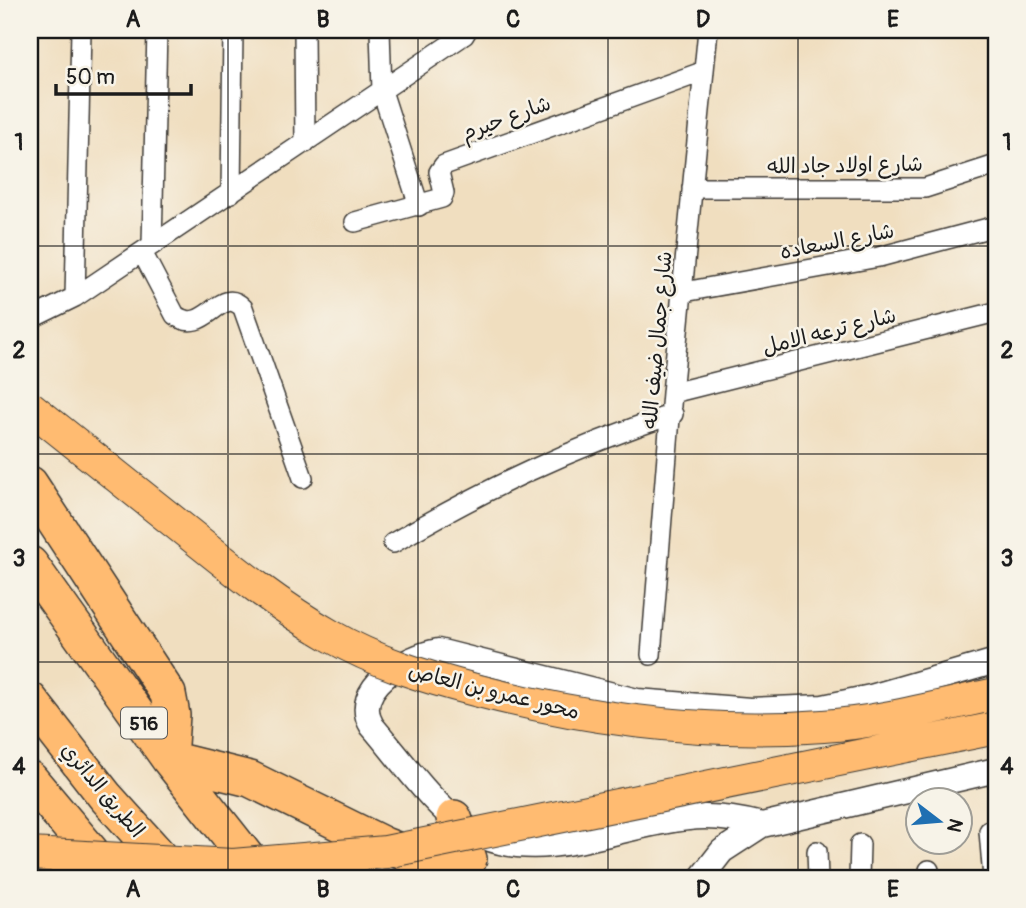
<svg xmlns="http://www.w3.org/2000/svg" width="1026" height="908" font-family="Pangolin,'Playpen Sans Arabic',sans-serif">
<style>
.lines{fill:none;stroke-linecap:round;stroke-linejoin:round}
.minor-casing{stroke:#3c3934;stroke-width:22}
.tertiary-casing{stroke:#3c3934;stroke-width:27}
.motorway-casing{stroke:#3c3934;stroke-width:38}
.minor{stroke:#fff;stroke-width:19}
.tertiary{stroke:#fff;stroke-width:24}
.motorway{stroke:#ffbb71;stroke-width:35}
.primary-bridge-casing{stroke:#3c3934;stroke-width:34;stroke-linecap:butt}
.primary-bridge{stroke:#ffbb71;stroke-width:32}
.grid{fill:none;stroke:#1c1c1c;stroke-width:2;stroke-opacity:0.55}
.labels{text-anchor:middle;stroke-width:5;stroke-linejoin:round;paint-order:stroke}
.shield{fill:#f7f3e8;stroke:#5e5c59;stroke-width:2}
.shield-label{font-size:19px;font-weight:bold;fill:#1c1c1c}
.street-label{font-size:21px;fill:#1c1c1c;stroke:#f7f3e8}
.neatline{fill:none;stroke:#1c1c1c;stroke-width:2.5}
.grid-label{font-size:23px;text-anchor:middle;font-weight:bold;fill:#1c1c1c}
</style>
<rect width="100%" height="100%" fill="#f7f3e8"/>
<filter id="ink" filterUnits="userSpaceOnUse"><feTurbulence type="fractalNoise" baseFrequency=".0143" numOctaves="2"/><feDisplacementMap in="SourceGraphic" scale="14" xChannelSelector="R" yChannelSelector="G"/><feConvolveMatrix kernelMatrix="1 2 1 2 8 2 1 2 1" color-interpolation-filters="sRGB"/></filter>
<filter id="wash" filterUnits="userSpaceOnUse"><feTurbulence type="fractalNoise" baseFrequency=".00686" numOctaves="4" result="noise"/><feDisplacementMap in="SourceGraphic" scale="28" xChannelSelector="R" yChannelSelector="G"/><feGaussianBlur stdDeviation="1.57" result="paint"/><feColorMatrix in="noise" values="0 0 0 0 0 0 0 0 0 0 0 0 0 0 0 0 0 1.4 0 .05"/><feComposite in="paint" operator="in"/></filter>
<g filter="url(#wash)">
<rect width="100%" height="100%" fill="#f0debf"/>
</g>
<g filter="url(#ink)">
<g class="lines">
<g class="minor-casing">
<path id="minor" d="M304 30 305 143
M380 30 382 91 419 206
M692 188H925L996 165
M231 193 233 30
M355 222 442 198 444 193 439 172 444 165 702 72
M152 245 157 30
M142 252 175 315C205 338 220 283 243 308L303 478
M684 292 879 257 996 226
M75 297 81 30
M30 319 75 297 464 35 467 30
M672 393 996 312
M393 543C485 489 571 448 673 414
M651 655 672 393 708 30
M989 831 993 878
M817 851 818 878
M929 870V878
M859 878 860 844"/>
</g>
<g class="tertiary-casing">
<path id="tertiary" d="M762 825C738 819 714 815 688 818 610 825 524 877 453 818 423 792 398 756 372 726 349 689 407 656 438 651L637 701 750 710 823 707 871 697 996 661
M701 878 722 851 762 825 996 770"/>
</g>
<g class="motorway-casing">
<path id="motorway" d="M30 484 168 694 172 715 169 759 250 779 384 845 452 871 466 866 469 859 454 818
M30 564 169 759 263 878
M30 700 105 796 179 878
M30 779 113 878"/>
</g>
<use href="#minor" class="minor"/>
<use href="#tertiary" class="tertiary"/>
<use href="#motorway" class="motorway"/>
<g class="primary-bridge-casing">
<path id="primary-bridge" d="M30 407C83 449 136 491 188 533 234 570 280 607 331 636 376 662 425 677 475 690 589 720 706 735 823 726 882 722 939 706 996 694
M30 854 233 865 386 852 996 728"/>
</g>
<use href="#primary-bridge" class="primary-bridge"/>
</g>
</g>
<path class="grid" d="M228 30V878M418 30V878M608 30V878M798 30V878M30 246H996M30 454H996M30 662H996"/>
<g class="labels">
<rect class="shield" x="121" y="707.5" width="46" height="31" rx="5"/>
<g class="shield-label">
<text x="144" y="730">516</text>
</g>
<g class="street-label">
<text transform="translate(506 118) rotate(-20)" y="7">شارع حيرم</text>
<text transform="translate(845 165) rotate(-1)" y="7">شارع اولاد جاد الله</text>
<text transform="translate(837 241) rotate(-11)" y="7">شارع السعاده</text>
<text transform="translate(829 331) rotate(-14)" y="7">شارع ترعه الامل</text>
<text transform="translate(657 340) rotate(-85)" y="7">شارع جمال ضيف الله</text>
<text transform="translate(494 691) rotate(14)" y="7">محور عمرو بن العاص</text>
<text transform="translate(103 790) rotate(50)" y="7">الطريق الدائري</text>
</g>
</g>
<rect width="1026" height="908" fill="none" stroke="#f7f3e8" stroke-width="77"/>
<g transform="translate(939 821) rotate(106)"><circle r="33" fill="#f7f3e8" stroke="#9f9d96" stroke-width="2"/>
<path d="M0-5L12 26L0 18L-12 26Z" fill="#1f6fb2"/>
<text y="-10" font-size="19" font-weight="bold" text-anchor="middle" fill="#1c1c1c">N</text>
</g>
<path d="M56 84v10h135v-10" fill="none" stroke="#1c1c1c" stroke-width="3.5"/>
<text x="66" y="84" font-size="21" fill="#1c1c1c" stroke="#f7f3e8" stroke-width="5" paint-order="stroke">50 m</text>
<rect x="38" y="38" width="950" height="832" class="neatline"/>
<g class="grid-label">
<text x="133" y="27">A</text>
<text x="323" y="27">B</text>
<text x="513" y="27">C</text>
<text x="703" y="27">D</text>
<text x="893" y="27">E</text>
<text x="19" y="150">1</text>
<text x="1007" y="150">1</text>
<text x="19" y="358">2</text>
<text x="1007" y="358">2</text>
<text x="19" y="566">3</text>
<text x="1007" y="566">3</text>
<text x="19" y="774">4</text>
<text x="1007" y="774">4</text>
<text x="133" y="897">A</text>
<text x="323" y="897">B</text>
<text x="513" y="897">C</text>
<text x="703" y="897">D</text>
<text x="893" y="897">E</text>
</g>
</svg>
